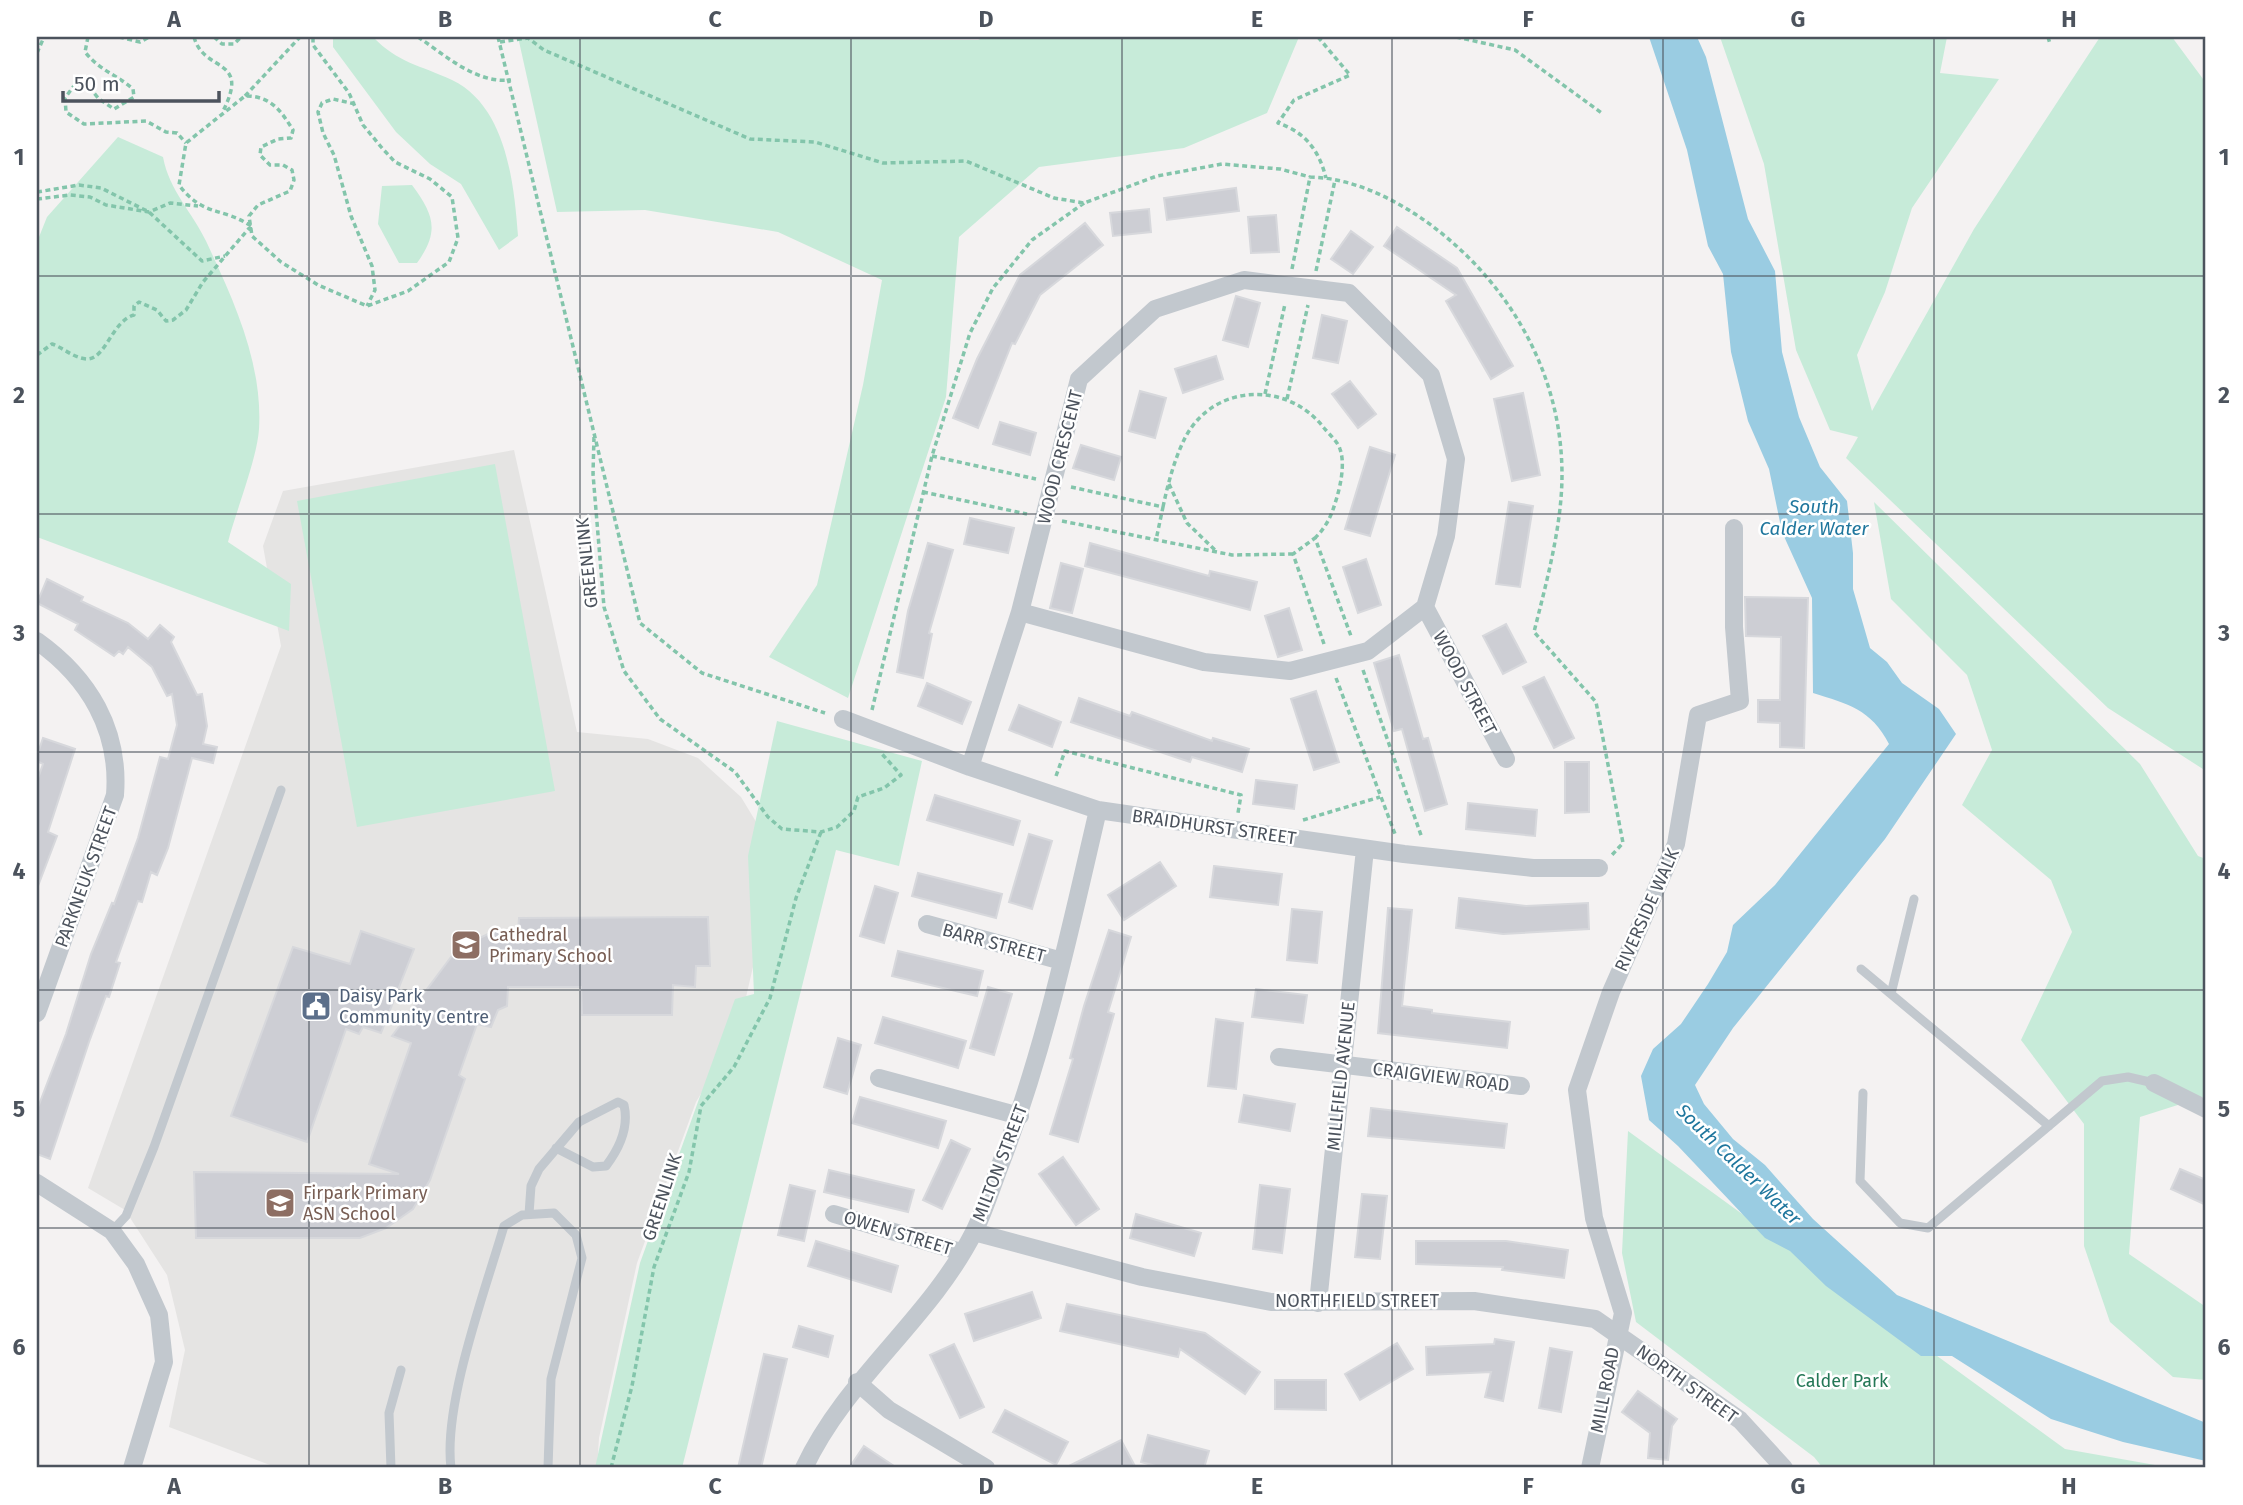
<svg xmlns="http://www.w3.org/2000/svg" width="2243" height="1505" font-family="'Fira Sans',sans-serif">
<style>
.education{fill:#e5e4e3}
.green{fill:#c7ebd9}
.water{fill:#9acce2}
.building{fill:#cdced4;stroke:#d7d8dc;stroke-width:2}
.lines{fill:none;stroke-linecap:round;stroke-linejoin:round}
.path{stroke:#83c5ab;stroke-width:3.5;stroke-dasharray:5 3.5;stroke-linecap:butt}
.lane{stroke:#c2c8ce;stroke-width:9}
.street{stroke:#c2c8ce;stroke-width:18}
.grid{fill:none;stroke:#4c535d;stroke-width:2;stroke-opacity:0.55}
.labels{text-anchor:middle;stroke-width:5;stroke-linejoin:round;paint-order:stroke}
.street-label{font-size:18px;fill:#4c535d;stroke:#fff}
.education-label{font-size:18px;fill:#785e54;stroke:#fff;text-anchor:start}
.service-label{font-size:18px;fill:#4e5e75;stroke:#fff;text-anchor:start}
.park-label{font-size:18px;fill:#247756;stroke:#fff}
.water-label{font-size:19px;font-style:italic;fill:#1f769d;stroke:#fff}
.neatline{fill:none;stroke:#4c535d;stroke-width:2.5}
.grid-label{font-size:23px;text-anchor:middle;font-weight:bold;fill:#4c535d}
</style>
<rect width="100%" height="100%" fill="#f4f2f2"/>
<path class="education" d="M514 450 577 732 648 739 698 758 741 797 778 858 738 1032 696 1102 637 1263 599 1438 597 1468H278L169 1427 185 1350 167 1275 125 1210 88 1188 281 646 263 546 283 491Z"/>
<path class="green" d="M333 37H373C398 63 420 65 452 80 506 106 514 182 518 236L499 250 461 184 430 164 396 132 333 47Z
M518 37 978 40 985 37H1299L1267 113 1184 148 1039 167 959 237 946 397 848 698 769 657 817 585 863 385 882 280 778 232 645 210 557 212Z
M1720 37H1947L1940 73 1999 79 1912 208 1885 292 1857 355 1872 411 1974 229 2100 37H2172L2206 83V771L2108 708 1846 458 1858 437 1830 430 1796 350 1764 164Z
M118 137 163 157C169 190 192 212 206 241 233 299 263 363 259 429 257 459 236 511 228 542L291 584 289 631 37 537V242L47 217Z
M412 185C434 215 440 231 417 263H399L378 224 382 186Z
M495 464 555 791 357 827 297 501Z
M1874 502 2140 764 2198 856 2206 859V1096L2140 1117 2129 1254 2206 1307V1380L2173 1377 2110 1322 2084 1246V1124L2021 1040 2072 932 2051 880 1962 805 1992 750 1967 675 1891 599Z
M777 721 922 761 899 866 836 850 682 1468H595L640 1263 735 999 754 994 748 856Z
M1628 1131 2065 1449 2172 1468H1823L1814 1457 1636 1322 1622 1253Z"/>
<path class="water" d="M1649 37H1697L1706 57 1748 219 1775 271 1782 352 1799 417 1820 467 1847 501 1853 553V589L1870 648 1887 662 1902 683 1939 709 1956 734 1885 839 1733 1028 1695 1085 1704 1104 1733 1139 1765 1165 1813 1219 1897 1295 2206 1423V1461L2123 1442 2051 1419 1952 1356H1921L1826 1286 1790 1251 1765 1238 1678 1146 1649 1120 1641 1076 1653 1049 1681 1024 1708 984 1727 952 1733 925 1775 885 1889 744C1871 709 1848 704 1813 693L1812 598 1782 532 1769 469 1748 421 1731 352 1723 274 1708 246 1687 150Z"/>
<path class="building" d="M1236 188 1239 211 1167 220 1164 198Z
M1149 209 1151 232 1113 236 1110 213Z
M1276 215 1279 252 1251 253 1248 217Z
M1085 223 1103 245 1040 295 1015 344 1012 343 978 428 953 418 977 359 1020 275Z
M1397 227 1457 268 1513 366 1491 379 1446 301 1456 295 1384 246Z
M1351 231 1373 247 1353 274 1331 259Z
M1236 296 1260 303 1248 347 1223 340Z
M1322 315 1347 321 1338 363 1313 358Z
M1216 356 1223 379 1183 393 1175 369Z
M1350 381 1376 414 1358 428 1332 394Z
M1140 391 1166 398 1155 438 1129 431Z
M1523 393 1540 475 1512 481 1494 399Z
M1000 422 1036 433 1030 455 993 444Z
M1081 445 1121 457 1114 480 1073 468Z
M1370 447 1395 455 1370 536 1345 529Z
M1509 502 1533 506 1520 587 1496 584Z
M970 518 1014 528 1008 553 964 544Z
M928 543 953 550 929 633 932 634 923 678 897 672 908 611Z
M1090 543 1209 576 1210 571 1257 582 1250 610 1085 566Z
M1366 559 1381 605 1358 613 1343 567Z
M1061 563 1083 569 1072 613 1050 608Z
M47 579 83 597 81 601 128 623 148 639 160 625 174 637 171 642 197 695 202 694 207 726 203 744 217 747 213 763 192 758 168 848 157 875 151 872 142 902 138 901 116 962 120 963 109 997 106 996 89 1042 50 1159 37 1154V1110L66 1034 91 954 112 903 114 904 138 838 160 757 168 759 177 725 172 694 167 696 152 667 128 647 123 654 119 651 114 656 75 630 78 624 37 603Z
M1745 597 1808 598 1804 748 1780 747V723L1758 722V700H1780L1781 637 1746 636Z
M1289 608 1302 650 1278 657 1265 616Z
M1506 624 1526 662 1503 674 1483 636Z
M1399 655 1423 739 1428 738 1447 804 1425 811 1402 729 1394 731 1374 663Z
M1544 677 1574 738 1554 748 1523 687Z
M927 683 971 702 962 724 918 706Z
M1316 691 1339 762 1314 770 1291 699Z
M1079 698 1130 716 1132 712 1212 741 1213 738 1249 749 1242 772 1192 757 1190 762 1071 722Z
M1019 705 1061 722 1052 747 1009 730Z
M43 738 75 749 48 832 57 836 38 886 37 781 43 764 37 761V756Z
M1565 762H1589V812L1565 813Z
M1256 780 1297 785 1294 809 1253 804Z
M935 795 1020 821 1013 845 927 820Z
M1468 803 1537 810 1535 836 1466 829Z
M1029 834 1052 841 1032 909 1009 902Z
M1160 862 1176 886 1124 920 1108 895Z
M1214 866 1282 874 1278 905 1210 897Z
M918 873 1002 894 996 918 912 896Z
M875 886 898 893 884 943 860 936Z
M1459 898 1526 906 1588 903 1589 929 1503 934 1456 928Z
M1388 908 1412 910 1402 1006 1432 1010V1013L1510 1022 1507 1048 1378 1033Z
M1292 909 1322 912 1317 963 1287 960Z
M708 917 710 966H696L695 987 673 985 672 1015H582L581 987H508L507 1006 498 1010 491 1027 477 1024 459 1075 465 1079 430 1180 413 1209 386 1228 360 1238H196L194 1172 399 1174 369 1164 411 1043 392 1036 457 949 492 932 518 931 519 918Z
M1109 930 1131 937 1108 1012 1114 1014 1078 1142 1050 1134 1073 1059 1070 1058 1084 1006Z
M361 931 414 949 381 1033 363 1027 359 1034 346 1029 307 1142 231 1116 293 947 350 964Z
M898 951 983 971 977 996 892 976Z
M988 987 1012 994 994 1055 970 1048Z
M1256 989 1307 995 1303 1023 1252 1017Z
M883 1017 966 1041 958 1068 875 1043Z
M1216 1019 1243 1023 1236 1089 1208 1086Z
M838 1038 861 1045 847 1094 824 1087Z
M1244 1095 1295 1104 1290 1131 1239 1122Z
M860 1097 946 1121 938 1148 852 1123Z
M1371 1108 1507 1124 1504 1148 1368 1136Z
M951 1140 970 1149 942 1209 923 1200Z
M1063 1157 1099 1209 1076 1225 1039 1174Z
M2180 1169 2206 1180V1205L2171 1189Z
M829 1170 914 1190 908 1212 824 1192Z
M790 1185 815 1191 804 1241 778 1235Z
M1260 1185 1290 1189 1282 1253 1253 1249Z
M1362 1194 1387 1196 1380 1259 1355 1257Z
M1136 1214 1201 1233 1194 1256 1130 1238Z
M816 1241 898 1266 891 1292 808 1266Z
M1416 1241H1506L1568 1250 1564 1278 1502 1270 1503 1267 1416 1264Z
M1032 1292 1041 1318 974 1341 965 1314Z
M1067 1304 1205 1333 1260 1372 1245 1394 1180 1349 1178 1357 1060 1331Z
M799 1326 833 1336 828 1357 793 1347Z
M1495 1339 1514 1342 1503 1401 1485 1397 1491 1372 1427 1375 1426 1347 1494 1344Z
M1397 1343 1413 1369 1360 1400 1345 1374Z
M954 1344 984 1407 960 1418 930 1355Z
M1550 1348 1572 1352 1561 1412 1539 1408Z
M764 1354 787 1359 761 1468H738Z
M1275 1380H1326V1410L1275 1409Z
M1638 1391 1677 1419 1672 1426 1668 1460 1648 1458 1650 1433 1622 1412Z
M1005 1410 1068 1442 1056 1465 993 1432Z
M1148 1435 1209 1451 1204 1468H1163L1141 1462Z
M1121 1440 1136 1468H1065Z
M864 1446 897 1468H849Z"/>
<g class="lines">
<path class="path" d="M88 37 85 52C100 71 116 74 133 89L134 97 114 109 99 99 89 87H73L65 98 66 112 84 124 146 121 166 132 177 133 186 143
M119 37 140 42 149 37
M194 37C204 74 252 56 222 113
M214 37 222 44H234L241 37
M418 37C445 55 476 84 511 80
M498 37 640 623 702 673 825 713
M1318 37 1350 75 1294 100 1278 123C1305 132 1319 150 1326 178
M1456 37 1515 50 1603 114
M2048 37 2050 44
M500 42 528 38 544 50 750 139 815 142 883 163 966 161 1054 198 1084 203 1157 176 1222 164 1280 169 1310 177
M37 53 44 37
M245 96 300 37
M355 104 333 99 322 103 318 112 323 133 334 155 351 216 372 266 375 290 367 306
M37 192 79 185 101 188 149 212 202 261 225 256
M37 199 70 195 90 197 106 205 149 212 170 203 198 206
M251 226C223 207 203 217 179 185L186 143 245 96C270 96 280 109 293 130L291 138 278 139 261 147 260 155 270 165H283L292 170 294 180 290 191 258 205 249 216 252 236 281 262 318 285 367 306 408 291 449 262 458 238 452 197 430 179 395 162 382 148 363 125 349 93 313 45V37
M1292 269 1310 177C1357 178 1405 204 1440 232 1515 292 1562 379 1562 475 1562 526 1546 584 1534 632L1596 702 1623 843 1611 856
M1316 271 1335 180
M37 355 52 344C64 348 73 358 87 359 106 359 112 321 134 315V306L139 302 157 310 166 321 173 320 186 310 203 282 251 226
M1265 394 1285 304
M1287 399 1308 305
M594 437 593 474 604 607 624 671 660 719 735 772 768 817 782 829 821 832 837 827 854 811 858 797 884 788 901 775 882 754
M932 456 1036 479
M1169 484 1187 523 1216 551
M1071 487 1163 507 1156 540
M923 492 1027 514
M1163 507C1168 483 1175 457 1186 436 1216 382 1289 382 1324 428 1329 434 1338 442 1340 449 1345 463 1341 483 1337 497 1332 514 1328 525 1315 538
M1062 521 1232 555 1293 554
M1324 644 1293 554 1315 538 1351 636
M1363 670 1422 838
M1336 678 1395 834
M872 710 932 456 970 333 993 288 1032 240 1084 203
M1056 776 1065 751 1241 795 1238 813
M1303 820 1380 797
M611 1468 632 1386 654 1267 689 1172 701 1106 734 1067 770 998 796 898 821 832"/>
<path class="lane" d="M1861 969 2049 1126
M1891 994 1914 899
M1863 1093 1860 1181 1900 1223 1928 1228 2102 1081 2128 1077 2154 1083
M529 1214 531 1186 539 1169 579 1122 618 1102 624 1105C629 1127 619 1149 606 1166L593 1167 556 1148
M112 1231 126 1216 154 1147 281 790
M391 1468 389 1413 401 1370
M451 1468C443 1404 485 1291 504 1226L522 1215 554 1213 576 1235 582 1258 551 1379 548 1468"/>
<path class="street" d="M1425 607 1506 759
M37 641C89 678 120 730 115 795L37 1013
M843 719 970 767 1098 810 1404 854 1533 868H1599
M970 767 1020 612 1079 379 1155 309 1244 280 1349 293 1431 375 1456 459 1446 536 1425 607 1368 651 1290 671 1204 662 1020 612
M927 924 1062 961
M1279 1057 1521 1086
M879 1078 1020 1116
M2154 1083 2206 1109
M37 1183 112 1231 136 1264 159 1315 164 1362 132 1468
M834 1214 961 1252
M974 1232 1142 1277 1271 1302 1474 1301 1595 1319 1740 1420 1784 1468
M1318 1303 1365 849
M857 1382 889 1410 986 1468
M804 1468C846 1378 930 1319 974 1232 984 1212 991 1189 999 1168 1044 1053 1070 930 1098 810
M1590 1468 1623 1313 1594 1218 1577 1090 1611 992 1676 844 1698 715 1740 701 1734 627V528"/>
</g>
<path class="grid" d="M309 37V1468M580 37V1468M851 37V1468M1122 37V1468M1392 37V1468M1663 37V1468M1934 37V1468M37 276H2206M37 514H2206M37 752H2206M37 990H2206M37 1228H2206"/>
<defs>
<g id="school-square" transform="scale(1.575)"><rect x="-9" y="-9" width="18" height="18" rx="4" fill="#8d6e63" stroke="#fff"/><path d="M0-5L7-2L0 1L-7-2ZM-4 1L0 2.5L4 1V4Q0 6-4 4Z" fill="#fff"/></g>
<g id="civic-square" transform="scale(1.575)"><rect x="-9" y="-9" width="18" height="18" rx="4" fill="#5c6f8a" stroke="#fff"/><path d="M-.6-6.5H3V-4.5H.6V-3L4-1V1h2V6H-6V1h2V-1L-.6-3ZM-1.2 2.5V6h2.4V2.5Z" fill="#fff"/></g>
</defs>
<g fill-rule="evenodd">
<use href="#school-square" x="466" y="945"/>
<use href="#civic-square" x="316" y="1006"/>
<use href="#school-square" x="280" y="1203"/>
</g>
<g class="labels">
<g class="street-label">
<text transform="translate(1060 457) rotate(-76)" y="6">WOOD CRESCENT</text>
<text transform="translate(587 563) rotate(-96)" y="6">GREENLINK</text>
<text transform="translate(1465 683) rotate(62)" y="6">WOOD STREET</text>
<text transform="translate(1214 827) rotate(8)" y="6">BRAIDHURST STREET</text>
<text transform="translate(86 877) rotate(-70)" y="6">PARKNEUK STREET</text>
<text transform="translate(1647 910) rotate(-66)" y="6">RIVERSIDE WALK</text>
<text transform="translate(994 943) rotate(15)" y="6">BARR STREET</text>
<text transform="translate(1341 1076) rotate(-84)" y="6">MILLFIELD AVENUE</text>
<text transform="translate(1441 1077) rotate(7)" y="6">CRAIGVIEW ROAD</text>
<text transform="translate(1000 1163) rotate(-69)" y="6">MILTON STREET</text>
<text transform="translate(662 1197) rotate(-72)" y="6">GREENLINK</text>
<text transform="translate(898 1233) rotate(17)" y="6">OWEN STREET</text>
<text x="1357" y="1307">NORTHFIELD STREET</text>
<text transform="translate(1687 1384) rotate(36)" y="6">NORTH STREET</text>
<text transform="translate(1605 1390) rotate(-79)" y="6">MILL ROAD</text>
</g>
<g class="education-label">
<text x="489" y="941">Cathedral<tspan x="489" dy="21">Primary School</tspan></text>
<text x="303" y="1199">Firpark Primary<tspan x="303" dy="21">ASN School</tspan></text>
</g>
<g class="service-label">
<text x="339" y="1002">Daisy Park<tspan x="339" dy="21">Community Centre</tspan></text>
</g>
<g class="park-label">
<text x="1842" y="1387">Calder Park</text>
</g>
<g class="water-label">
<text x="1814" y="513">South<tspan x="1814" dy="22">Calder Water</tspan></text>
<text transform="translate(1739 1164) rotate(44)" y="7">South Calder Water</text>
</g>
</g>
<rect width="2243" height="1505" fill="none" stroke="#ffffff" stroke-width="77"/>
<path d="M63 91v10h156v-10" fill="none" stroke="#4c535d" stroke-width="3.5"/>
<text x="74" y="91" font-size="21" fill="#4c535d" stroke="#ffffff" stroke-width="5" paint-order="stroke">50 m</text>
<rect x="38" y="38" width="2166" height="1428" class="neatline"/>
<g class="grid-label">
<text x="174" y="27">A</text>
<text x="445" y="27">B</text>
<text x="715" y="27">C</text>
<text x="986" y="27">D</text>
<text x="1257" y="27">E</text>
<text x="1528" y="27">F</text>
<text x="1798" y="27">G</text>
<text x="2069" y="27">H</text>
<text x="19" y="165">1</text>
<text x="2224" y="165">1</text>
<text x="19" y="403">2</text>
<text x="2224" y="403">2</text>
<text x="19" y="641">3</text>
<text x="2224" y="641">3</text>
<text x="19" y="879">4</text>
<text x="2224" y="879">4</text>
<text x="19" y="1117">5</text>
<text x="2224" y="1117">5</text>
<text x="19" y="1355">6</text>
<text x="2224" y="1355">6</text>
<text x="174" y="1494">A</text>
<text x="445" y="1494">B</text>
<text x="715" y="1494">C</text>
<text x="986" y="1494">D</text>
<text x="1257" y="1494">E</text>
<text x="1528" y="1494">F</text>
<text x="1798" y="1494">G</text>
<text x="2069" y="1494">H</text>
</g>
</svg>
